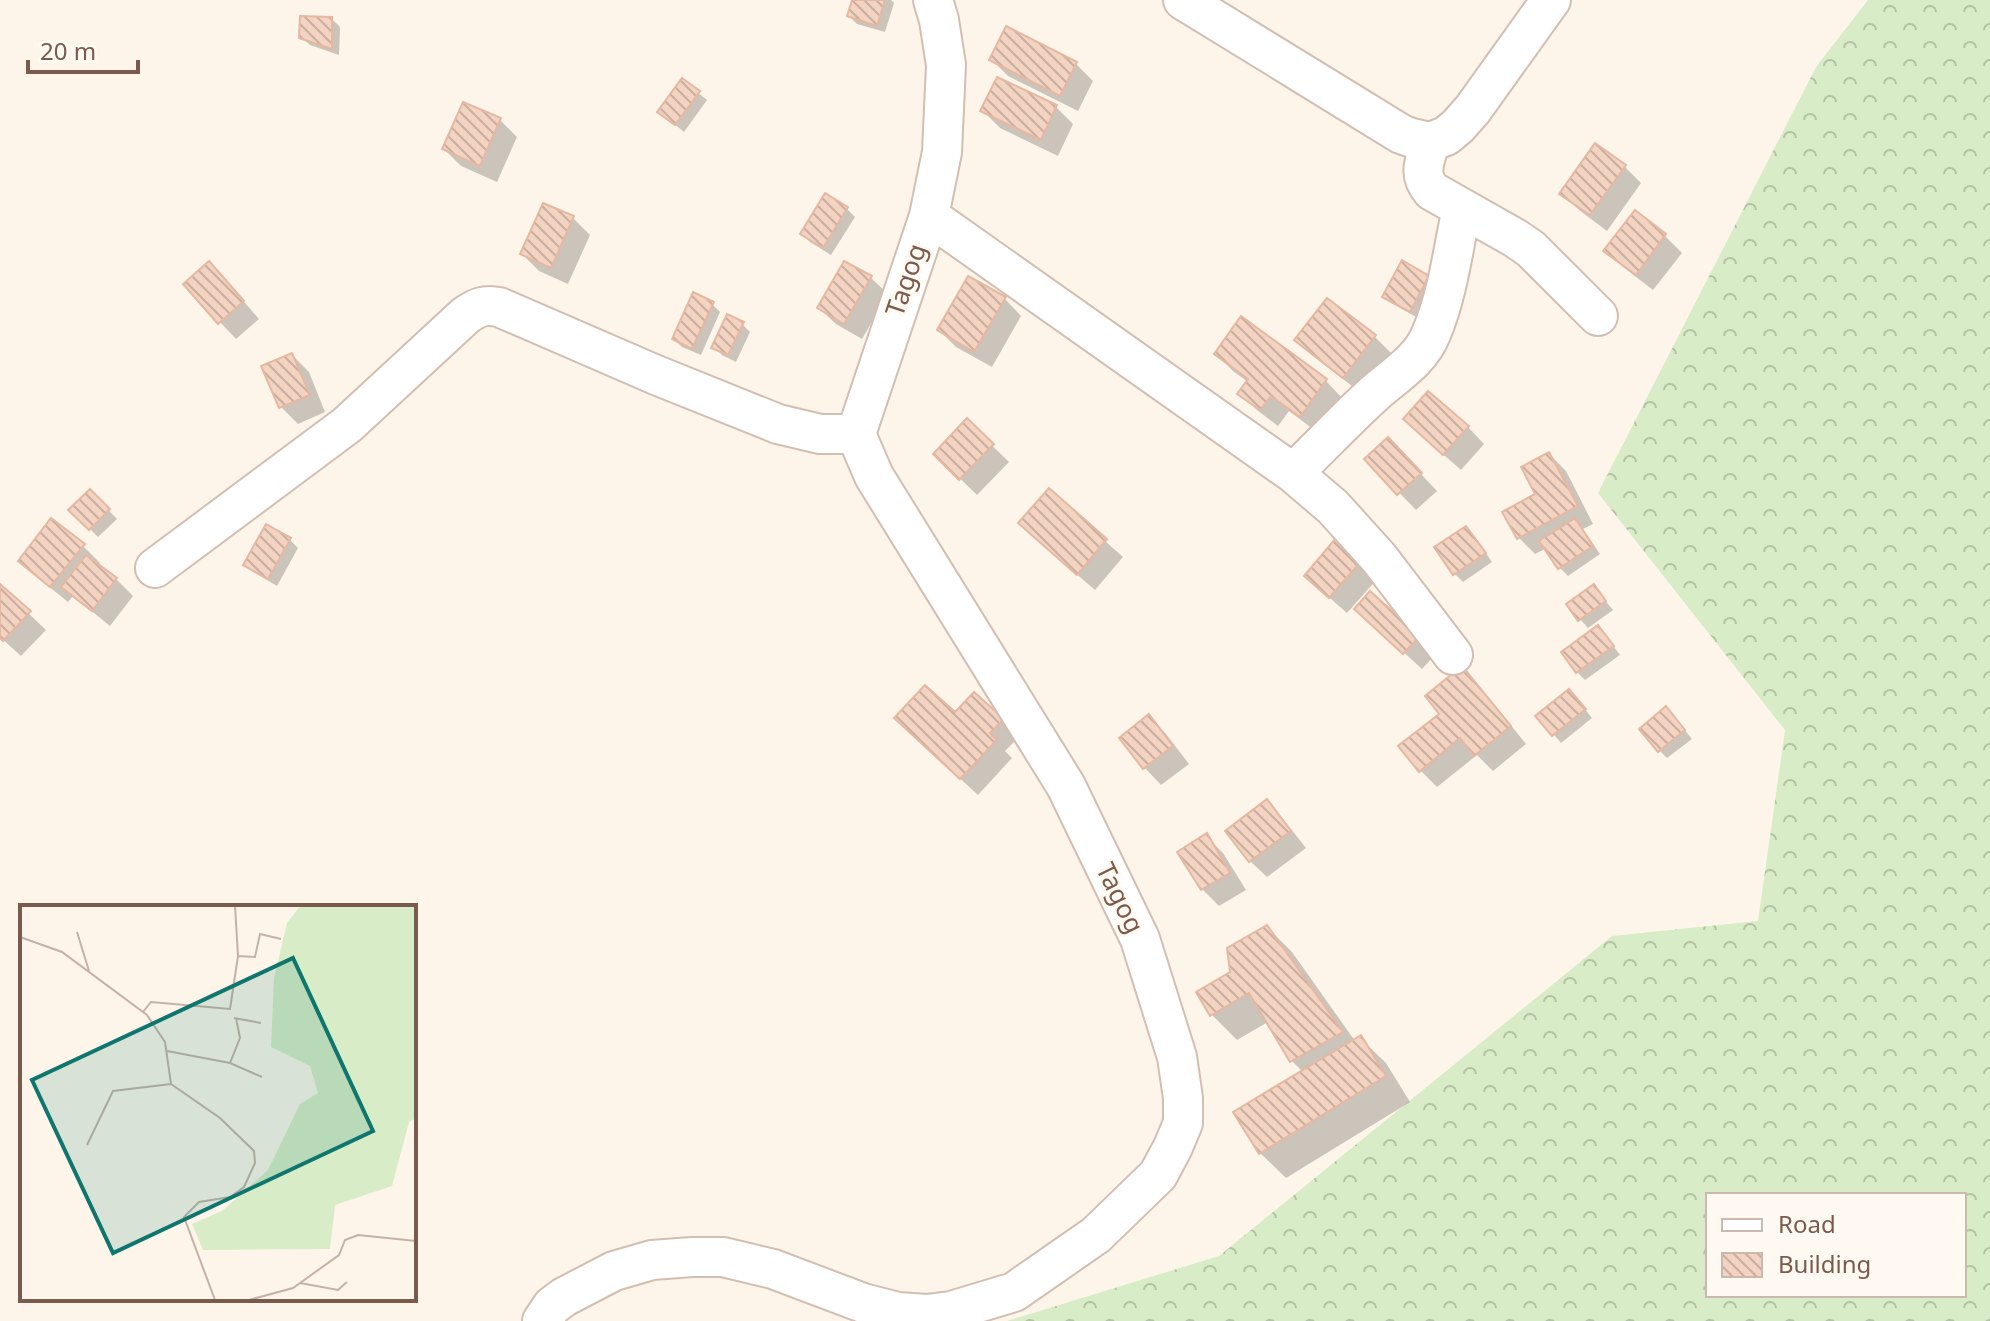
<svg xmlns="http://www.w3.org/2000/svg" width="1990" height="1321" font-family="'Noto Sans',sans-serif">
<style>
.forest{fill:url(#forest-crowns);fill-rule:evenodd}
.shadow{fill:#0003}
.building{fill:url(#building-back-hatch);stroke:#e6b8a1;stroke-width:2}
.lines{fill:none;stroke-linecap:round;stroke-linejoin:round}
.minor-casing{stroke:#d3beb2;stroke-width:42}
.minor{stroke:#fff;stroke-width:38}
.labels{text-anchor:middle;stroke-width:6;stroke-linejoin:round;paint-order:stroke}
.street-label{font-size:26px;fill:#7a5a4c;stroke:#fff9f1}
.inset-road{fill:none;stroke:#c5b2a6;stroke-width:2}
.view{fill:#0f766e;fill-opacity:0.15;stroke:#0f766e;stroke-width:4}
.inset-edge{fill:none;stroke:#7a5a4c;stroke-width:4}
</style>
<defs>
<pattern id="forest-crowns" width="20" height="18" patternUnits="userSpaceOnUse" patternTransform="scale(2)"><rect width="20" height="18" fill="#d8ecc7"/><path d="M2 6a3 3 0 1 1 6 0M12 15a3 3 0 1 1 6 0" fill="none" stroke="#b4c2a4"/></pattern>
<pattern id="building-back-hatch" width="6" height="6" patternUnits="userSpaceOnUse" patternTransform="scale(2)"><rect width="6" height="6" fill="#f3d3c1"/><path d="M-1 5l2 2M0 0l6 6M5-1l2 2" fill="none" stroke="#caae9f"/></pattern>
</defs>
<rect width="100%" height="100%" fill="#fdf5ea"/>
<path class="forest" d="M1868 0H1990V1321H1007L1219 1256 1612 936 1758 921 1785 730 1598 493 1816 67ZM1708 1195H1964V1295H1708Z"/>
<path class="shadow" d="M854 0H891L894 3 885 32 857 24 849 16Z
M332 19 340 27 339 55 310 45 301 37Z
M991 59 1076 64 1093 81 1078 111 1008 76Z
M683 81 707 100 684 132 660 112Z
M1056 107 1073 124 1058 156 1000 128 983 111Z
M500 120 517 137 497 182 461 166 444 149Z
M1624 166 1641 183 1607 231 1579 210 1562 194Z
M847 209 855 217 831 255 810 242 802 234Z
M1635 213 1665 236 1682 253 1653 290 1623 267 1606 250Z
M573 218 590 235 568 284 539 271 522 254Z
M1428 277 1436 285 1418 318 1393 304 1385 296Z
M871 278 888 294 862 339 836 324 819 308Z
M226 281 259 319 236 339 220 322Z
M1005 299 1021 316 992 367 956 347 939 330Z
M712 304 720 312 701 355 682 347 674 339Z
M742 324 750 332 736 362 722 355 714 347Z
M1374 336 1391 353 1361 393 1313 356 1297 340Z
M1216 354 1326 381 1342 398 1317 432 1289 411 1278 426 1257 410 1240 393 1248 382 1233 371Z
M292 355 309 372 325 412 298 424 281 407Z
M967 421 1009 462 977 495 935 454Z
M1468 427 1484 444 1461 470 1422 436Z
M1549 454 1566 471 1593 524 1583 529 1600 554 1568 576 1560 568 1547 548 1535 554 1518 537 1538 495Z
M1404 456 1437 491 1416 510 1367 459Z
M90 491 117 519 98 537 71 510Z
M1049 491 1123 557 1095 590 1037 540Z
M267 527 290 540 298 548 277 586 253 572 245 564Z
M1466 528 1474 536 1492 562 1463 582 1455 574 1437 548Z
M1337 541 1378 578 1347 613 1323 592Z
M83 546 100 563 98 566 116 579 133 596 110 626 73 596 68 602 37 577 20 560Z
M0 586 46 630 21 656 0 637Z
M1593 586 1613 610 1588 628 1568 605Z
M1370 594 1435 655 1422 669 1374 625Z
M1606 636 1620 655 1585 680 1577 672Z
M1462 669 1479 686 1526 744 1493 771 1477 755 1437 787 1420 770Z
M1577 699 1592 718 1561 743 1538 716Z
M955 715 1002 720 1019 737 1005 751 1012 758 978 795 913 735Z
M1149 717 1166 734 1189 764 1161 785 1145 768 1122 738Z
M1674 717 1692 739 1667 758 1659 750Z
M1267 802 1283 819 1306 848 1267 877 1250 861Z
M1206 836 1223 853 1246 890 1219 906 1202 889Z
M1267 927 1292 952 1355 1041 1360 1038 1386 1063 1410 1102 1286 1178 1260 1153 1303 1072 1292 1061 1268 1022 1237 1040 1212 1015 1232 973Z"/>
<path class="building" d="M852 0H885L877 26 847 16Z
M300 16 332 17V49L299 38Z
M1006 26 1077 62 1060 96 989 60Z
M997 77 1057 105 1041 140 980 111Z
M682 78 700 91 675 125 657 112Z
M463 102 501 118 480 166 442 149Z
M1595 143 1626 165 1590 215 1559 194Z
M825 193 848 207 823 248 800 234Z
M543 203 574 216 551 268 520 254Z
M1635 210 1666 234 1636 275 1603 251Z
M1402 260 1429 276 1410 312 1382 297Z
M209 261 244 301 218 324 183 284Z
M844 261 872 276 844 324 817 308Z
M968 276 1006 297 974 352 937 330Z
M693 292 714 302 692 349 672 339Z
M1327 298 1376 335 1343 378 1294 340Z
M727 314 744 322 728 355 711 348Z
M1241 316 1327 379 1300 417 1271 396 1260 410 1237 394 1248 379 1214 354Z
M292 353 310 395 279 408 261 366Z
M1428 391 1469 426 1443 455 1403 419Z
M967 418 994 444 959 480 933 454Z
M1388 437 1422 473 1397 495 1364 459Z
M1549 452 1578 506 1517 539 1502 512 1535 494 1521 467Z
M1049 488 1107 539 1077 575 1018 523Z
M90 489 110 509 89 530 68 510Z
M51 518 85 544 50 587 18 561Z
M1575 518 1593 546 1558 569 1539 541Z
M266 524 291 538 268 579 243 565Z
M1466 526 1486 553 1453 575 1434 547Z
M1336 538 1362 560 1329 598 1304 576Z
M86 555 117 578 92 611 61 587Z
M0 584 31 611 3 641 0 638Z
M1594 584 1606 601 1578 621 1566 604Z
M1370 591 1420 636 1403 654 1354 609Z
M1598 625 1614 646 1576 673 1561 652Z
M1462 666 1511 726 1474 756 1460 738 1419 772 1398 746 1439 714 1425 696Z
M925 685 955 712 974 692 1004 719 990 733 997 740 960 779 894 718Z
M1569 689 1586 709 1552 736 1535 716Z
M1666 706 1685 730 1658 752 1639 729Z
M1149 714 1173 746 1143 769 1119 738Z
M1267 799 1291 831 1249 862 1225 831Z
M1207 833 1230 873 1201 890 1177 852Z
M1267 925 1343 1032 1290 1062 1249 993 1210 1016 1196 992 1230 972 1227 948Z
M1361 1035 1386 1076 1259 1154 1233 1112Z"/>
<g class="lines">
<g class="minor-casing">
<path id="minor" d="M1183 0 1401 134 1412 138 1430 142 1446 136 1458 126 1473 109 1551 0
M1430 142C1425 161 1417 174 1432 191L1515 238 1531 249 1598 316
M929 216 1293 473 1333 507 1379 558 1453 655
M1293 473C1321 446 1348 417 1377 391 1397 374 1421 359 1431 334 1448 294 1453 249 1462 208
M155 568 347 425 466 315C478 307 485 304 499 307L656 375 778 424 820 434H856
M542 1321 552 1306 564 1297 614 1271 652 1260 692 1257H723L773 1269 863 1303 898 1312 926 1314 951 1311 1014 1292 1096 1235 1158 1175 1173 1147 1183 1123V1098L1177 1057 1140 939 1066 786 874 476 856 434 929 216 942 152 946 65 939 20 933 0"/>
</g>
<use href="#minor" class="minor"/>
</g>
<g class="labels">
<g class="street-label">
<text transform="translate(906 280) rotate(-71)" y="9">Tagog</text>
<text transform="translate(1120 898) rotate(64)" y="9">Tagog</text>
</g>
</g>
<g transform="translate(20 905)">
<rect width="396" height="396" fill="#fdf5ea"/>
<path d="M280 1H396V213L389 217 372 281 315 300 310 344 183 345 172 319 202 306 248 265 280 199 298 188 290 161 251 142 254 73 267 18Z" fill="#d8ecc7"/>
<path class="inset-road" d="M57 27 69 66M0 32 42 47 127 110 145 137 151 179 200 213 234 246 235 258 224 282 210 292 179 297 164 312 195 395M218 51 235 52 240 29 261 34M123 107 131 97 210 104 218 51 215 1M214 113 241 118M147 146 210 158 242 172M210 158 220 133 216 113M67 240 93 186 151 179M280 378 318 385 327 377M229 395 273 383 319 350 325 335 338 330 396 336"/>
<path class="view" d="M273 53 353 226 93 348 12 175Z"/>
<rect width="396" height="396" class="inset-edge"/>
</g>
<rect x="1706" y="1193" width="260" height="104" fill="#fff9f1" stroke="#cab9af" stroke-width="2"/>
<rect x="1722" y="1219" width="40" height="12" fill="#ffffff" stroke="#cab9af" stroke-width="2"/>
<text x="1778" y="1233" font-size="24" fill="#7a5a4c">Road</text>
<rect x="1722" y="1253" width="40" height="24" fill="url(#building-back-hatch)" stroke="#cab9af" stroke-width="2"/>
<text x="1778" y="1273" font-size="24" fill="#7a5a4c">Building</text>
<path d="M28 60v12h110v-12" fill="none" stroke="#7a5a4c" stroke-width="4"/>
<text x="40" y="60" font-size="24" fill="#7a5a4c" stroke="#fff9f1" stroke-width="6" paint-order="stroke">20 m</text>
</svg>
